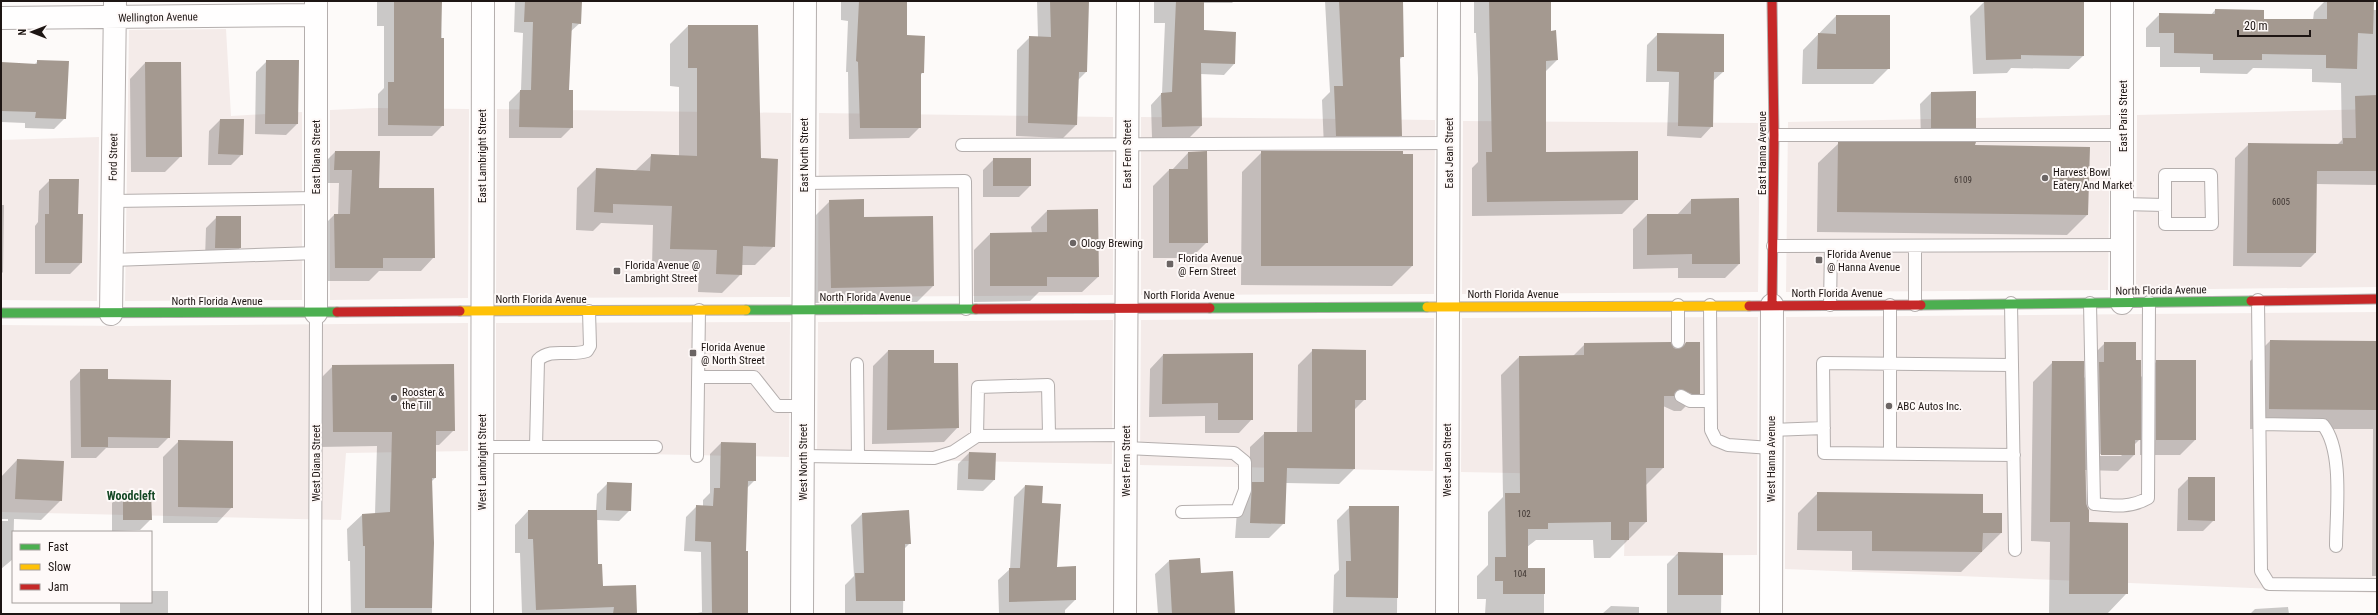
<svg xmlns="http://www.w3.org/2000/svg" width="2378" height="615" font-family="'Roboto Condensed',sans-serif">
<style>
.built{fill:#f4ebe9}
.shadow{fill:#0003;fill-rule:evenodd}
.building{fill:#a49990}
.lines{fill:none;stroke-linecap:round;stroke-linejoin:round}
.lane-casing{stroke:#b4aead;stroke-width:14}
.street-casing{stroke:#b4aead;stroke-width:24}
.fast-casing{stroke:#b4aead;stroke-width:11}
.slow-casing{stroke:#b4aead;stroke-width:11}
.jam-casing{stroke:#b4aead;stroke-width:11}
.lane{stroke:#fffefe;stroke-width:12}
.street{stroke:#fffefe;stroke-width:22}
.fast{stroke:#4caf50;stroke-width:9}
.slow{stroke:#ffc107;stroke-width:9}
.jam{stroke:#c62828;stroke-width:9}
.poi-dot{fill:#6b6564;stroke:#fef9f8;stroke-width:1.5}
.labels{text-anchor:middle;stroke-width:4;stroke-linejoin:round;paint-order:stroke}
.number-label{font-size:9px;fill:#3f3632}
.street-label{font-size:11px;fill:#1d1513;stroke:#fef9f8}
.poi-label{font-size:11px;fill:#1d1513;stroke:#fef9f8;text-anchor:start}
.neighbourhood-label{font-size:12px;font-weight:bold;fill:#154825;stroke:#fef9f8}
</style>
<rect width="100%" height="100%" fill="#fdfaf9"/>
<path class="built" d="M226 29 231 116 302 112V300L125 301 129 30Z
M374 108 469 109 468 298 330 300V110Z
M497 109 791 113 790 297 496 298Z
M2377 109V287L2136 290 2137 115Z
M819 113 1113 117V295L818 297Z
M2110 115 2108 290 1786 292 1788 122Z
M1141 117 1435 120 1434 294 1141 295Z
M1463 121 1760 123 1758 292 1462 294Z
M99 137 97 301 1 300V140Z
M2377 312V593L1785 569 1786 317Z
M1758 317 1757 555 1624 556 1627 475 1461 472 1462 318Z
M1434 318 1433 471 1140 465 1141 320Z
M1113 320 1112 464 817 458 818 322Z
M790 322 789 457 496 451V323Z
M468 323V451L346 453 341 520 1 512V325L125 326Z"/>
<path class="shadow" d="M377 1H441L443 125 432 136H378V94L384 88V26H377Z
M515 1H581L580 23 570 32 568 91 572 127 561 138H509V102L521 90 523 33 514 32Z
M841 1H906V36L923 72 920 76V127L909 138 849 139 848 72H846L848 21 841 20Z
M1037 1H1088L1086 72 1078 80 1076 125 1063 138 1016 136 1017 50 1030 37 1038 38Z
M1154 1H1234L1232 3H1203V31L1234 64 1224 75 1200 74 1201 126 1190 137 1152 138 1151 105 1162 93 1165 23H1154Z
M1325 1H1402L1403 56 1399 60 1401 135 1389 148H1324L1322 100 1330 92Z
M1474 1H1550V32L1557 60 1545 72V153L1637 199 1622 214 1472 216V168L1478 162V78L1476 33H1474Z
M2083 1V56L2069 69 2011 68 2007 73 1973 74 1970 16 1984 2Z
M2325 1H2373V10H2377V185L2316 184 2315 253 2301 267 2233 266 2235 158 2249 144 2337 145 2342 140 2341 83 2312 82V69L2253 68 2247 74 2200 73V67H2160V47H2146V28L2160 14 2211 15 2215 10 2262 20H2313L2314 12Z
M1836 16 1889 68 1873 84H1802L1803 50Z
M688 26 760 159 774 246 755 265H741V274L722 293 698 292 699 268 652 267 653 225 601 223 593 231 576 230 577 188 596 169 635 171 652 155 679 156V87L670 86V44Z
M1658 34 1723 72 1713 81 1712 126 1701 138 1667 136 1669 82H1646L1647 45Z
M38 61 65 118 54 129 25 128V123L1 122V63L34 65Z
M267 61 297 124 286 135 255 134 256 72Z
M145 63 181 156 165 172H131L130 79Z
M1931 93 1975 127 1964 138H1921L1920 104Z
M220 120H243L242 154 231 165H208L209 131Z
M1838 144 1974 146 2087 215 2067 235 1817 232 1818 163Z
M335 152 378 189 434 257 421 271H379L369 281H322L321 228 334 215H338L339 183H322V165Z
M1262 152 1412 266 1392 286 1241 285 1242 172Z
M1188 153 1207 242 1191 258H1153V186L1169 170H1172Z
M994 159 1030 186 1019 197H983V170Z
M50 180 77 215H82L81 263 70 274H35V226L38 222 39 191Z
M1691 200 1739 264 1725 278H1678V268L1633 269V229L1647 215H1677Z
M830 201 863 218 932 217 933 286 917 302 815 303 814 217Z
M1 205H4L3 272 1 274Z
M1047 211 1098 277 1082 292H1039L1030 301 974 302V250L990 234 1032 233 1031 227Z
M217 217 240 248 229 259H205L206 228Z
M2270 341 2377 342V576H2372L2373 429H2250V361Z
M1686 343 1699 393 1681 411H1674L1663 406V468L1646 485V522L1610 558H1594L1593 540H1536L1527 547V569H1544V614H1485L1486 599H1477V576L1488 565V512L1503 497 1501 375 1519 357H1572L1585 344 1678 350Z
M2105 343 2135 361 2140 378 2157 361 2195 440 2180 455H2140V439L2134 445V455L2118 471 2085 470 2088 523 2126 594 2107 614 2049 613 2050 542 2031 541 2033 382 2053 362 2083 379 2089 373V359ZM2096 454H2123L2121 456H2096Z
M1313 350 1365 399 1354 410V469L1339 484 1286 483 1284 523 1269 538H1235L1238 498 1250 486V447L1265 433H1297L1298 365Z
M888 351H933V364L958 427 944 442 872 444 873 366Z
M1163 355 1252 419 1239 433H1205V416L1149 417 1150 369Z
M333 366 454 430 439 445H435V478L431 482 432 614H351L350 561H348L347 529 362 515 375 514 377 446 319 447 318 381Z
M81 370 107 380 169 437 158 448H106L96 458H71L70 381Z
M179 441 232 507 217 523H163V457Z
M721 443 755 480 747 488 745 552 747 614H693L702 612 701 552 684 551 686 517 697 506H703V500L710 493V454Z
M969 453 994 480 983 491 957 490 958 464Z
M17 460 61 500 41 520 14 519 13 559 1 569V521H8V519H1V477Z
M2189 478 2214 520 2203 531H2177L2178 489Z
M608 483 630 510 619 521 597 520V565L602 587 636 614H522L520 553H515V525L528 511H596L597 494Z
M1025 486 1056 568 1075 600 1065 610V614H999L998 580 1010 569 1014 497Z
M123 492 151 519 140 530 112 531V503Z
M1818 493 1982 514 2001 533 1961 572 1852 570V551L1797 550 1798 513Z
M1350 507H1398L1397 614H1333L1334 575 1339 570 1337 520Z
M862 514 910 543 904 549 903 614H845V585L854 576 851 525Z
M1678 553 1722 554 1721 614H1667V564Z
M1199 559 1200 574 1234 614H1158L1155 574 1169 561Z
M151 591H168V614H120V602H151Z
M1611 606 1639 607V614H1602Z
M2288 607 2289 614H2250L2255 609Z"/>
<path class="building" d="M394 1H442L441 38H444V126L388 125V82H394Z
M525 1H582L581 24 572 23 569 90H573V128L519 127 520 90H531L533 22H524Z
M859 1H907V35L925 36 924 73H921V128H860L858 62 856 61Z
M1050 1H1089L1087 72H1079L1077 125 1028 123 1029 36 1051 37Z
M1176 1H1204V30L1236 32 1235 64 1201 63 1202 126 1162 127 1161 93 1172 92Z
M1339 1H1403L1404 57H1400L1402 136H1336L1334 86H1343Z
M1489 1H1551V31L1556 30 1558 60 1546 61V152L1638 151V200L1487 202 1486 152H1492Z
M1984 1H2084V56L2021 55V59L1986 60Z
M2327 1H2374L2373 34 2358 33 2357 69 2326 68V55L2262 54V60H2213V54L2174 53V33H2159V13L2215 14V9L2264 10V19H2327Z
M1836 15H1890V69H1817L1818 33 1836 34Z
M688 25H758L761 158 778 159 775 247 743 246 742 275 716 274 717 250 670 249 672 206 613 204V213L594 212 596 168 650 171 651 154 697 156V68H688Z
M1657 33 1724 34V72H1714L1713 127 1678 126 1679 72 1657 71Z
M37 60 69 61 66 119 35 118 36 112 1 111V62L37 64Z
M266 60H299L298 124H265Z
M145 62H181L182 157H146Z
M1976 91V128H1931V92Z
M2377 95V171H2317L2316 253H2247L2248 143 2343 144V138H2356L2355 96Z
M220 119H244L243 155 218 154Z
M1838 142H1976L1975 145 2090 147 2088 215 1837 212Z
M335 151H380L379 188H434L435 258H383V268H335L334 214H350L352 170H334Z
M1207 151 1208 243H1169V169H1188V152Z
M1261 151H1403V154H1413V266H1261Z
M993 158H1031V186H993Z
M49 179H79L78 214H83L82 263H45V214H49Z
M1739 198 1740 264H1692V254L1647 255V214H1691V199Z
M864 199V217L933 216 934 286 831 288 829 200Z
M1098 209 1099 277H1047V286H990V233L1047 232V210Z
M216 216H241V248H215Z
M2270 340 2377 341V410L2269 409Z
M1671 342 1674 348 1678 349 1684 346 1686 342H1700V394H1692L1680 389 1675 392 1674 396H1664V468H1646L1647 522H1629V540H1611V522L1548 523V529H1528V568H1545V594H1503V581H1495V557H1506L1505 493H1520L1519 356 1584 355V343Z
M2104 342H2136V360H2141V440H2135V455H2101L2099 362H2104Z
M1312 349 1366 350V400H1355V469L1287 468 1285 524 1250 523 1252 482H1264V432H1312Z
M888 350H934V363H958L959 428 887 430Z
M1253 353V420H1218V403L1162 404 1163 354Z
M2156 360H2196V440H2156Z
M2052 361H2084L2086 504 2089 510V522L2128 523V594H2069L2070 522H2050Z
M454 364 455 431H436V478H432L434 543 432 608H365V546H363L362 514 390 512 392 432H333L332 365Z
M80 369H108V379L171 380 170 438 108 437V447H81Z
M178 440 233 441V508L178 507Z
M721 442 756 443V481H748L746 551H748V614H712L711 542 695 541 696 505 713 506 714 488H720Z
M969 452 996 453 995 480 968 479Z
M17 459 64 461 62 501 15 499Z
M2188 477H2215V521L2188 520Z
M607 482 632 483 631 511 606 510Z
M1025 485 1043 486 1042 503 1061 504 1057 567 1076 566V600L1009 602V568H1020Z
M123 491H151L152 520H123Z
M1817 492 1983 494V513H2002V533H1983L1982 552 1872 551V531H1817Z
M1349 506H1399L1398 598 1346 597V561H1351Z
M528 510H597L598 564H602L603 586 636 585 637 614H613L614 607 536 610 533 539H528Z
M909 510 911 544H905V601H856L855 573H864L862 513Z
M1678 552 1723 553V595H1678Z
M1200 558 1201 573 1233 571 1235 614H1172L1169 560Z"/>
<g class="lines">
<g class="lane-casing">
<path id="lane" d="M1774 135H2124
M962 145 1449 143
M2165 175H2211L2212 224H2165Z
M804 183 965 181 966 309
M112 201 316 198
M2122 204 2165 205
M1773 246 2122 245
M112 260 316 253
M2258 300 2261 571 2269 584 2377 585
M2011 303 2015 550
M2090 303 2094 504C2114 506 2131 508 2148 498L2149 302
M1678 305V342
M1710 305 1711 430 1716 440 1728 445 1771 448
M1830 305 1831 246
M1890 305V454
M1915 305V246
M857 364 858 457
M2012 365 1823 363 1824 453 2014 455
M698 377H754L777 406H803
M1681 396 1690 401H1710
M2260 424 2323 425C2344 451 2336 513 2336 546
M1772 430 1824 428
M977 436 978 387 1048 385 1049 434
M482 447H656
M536 447 538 360C551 347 570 357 587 351L590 346 589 311
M1126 448 1234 453 1245 462V490L1237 511 1182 512
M697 456 699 310
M803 456 934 458 953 452 977 436 1126 435
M315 614 316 313"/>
</g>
<g class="street-casing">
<path id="street" d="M316 1V313
M1 18 316 15
M2122 303V1
M111 314 115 1
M482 614 483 1
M802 614 805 1
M1125 614 1128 1
M1447 614 1449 1
M1771 614 1772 305"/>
</g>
<g class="fast-casing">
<path id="fast" d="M1921 305 2251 301
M1210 308 1427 307
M746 310 976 309
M1 313 337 312"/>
</g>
<g class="slow-casing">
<path id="slow" d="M1427 307 1749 306
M460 311 746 310"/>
</g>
<g class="jam-casing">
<path id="jam" d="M1772 1 1774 135 1772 305
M2251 301 2377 299
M1749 306 1921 305
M976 309 1210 308
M337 312 460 311"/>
</g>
<use href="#lane" class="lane"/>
<use href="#street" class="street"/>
<use href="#fast" class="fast"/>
<use href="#slow" class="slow"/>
<use href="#jam" class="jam"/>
</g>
<g class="poi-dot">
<circle cx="2045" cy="178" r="4"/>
<circle cx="1073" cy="243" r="4"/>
<rect x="1815" y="256" width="8" height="8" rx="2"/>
<rect x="1166" y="260" width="8" height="8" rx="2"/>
<rect x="613" y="267" width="8" height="8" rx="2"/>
<rect x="689" y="349" width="8" height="8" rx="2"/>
<circle cx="394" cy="398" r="4"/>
<circle cx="1889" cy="406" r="4"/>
</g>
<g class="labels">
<g class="number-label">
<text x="1963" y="183">6109</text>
<text x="2281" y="205">6005</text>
<text x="1524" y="517">102</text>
<text x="1520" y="577">104</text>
</g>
<g class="street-label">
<text transform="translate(158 17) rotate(-1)" y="4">Wellington Avenue</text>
<text transform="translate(2123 116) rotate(-90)" y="4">East Paris Street</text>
<text transform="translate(1449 153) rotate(-90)" y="4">East Jean Street</text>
<text transform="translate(1762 153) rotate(-90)" y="4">East Hanna Avenue</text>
<text transform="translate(1127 154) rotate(-90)" y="4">East Fern Street</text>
<text transform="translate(804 155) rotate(-90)" y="4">East North Street</text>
<text transform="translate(482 156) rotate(-90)" y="4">East Lambright Street</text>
<text transform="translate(113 157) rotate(-89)" y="4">Ford Street</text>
<text transform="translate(316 157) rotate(-90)" y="4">East Diana Street</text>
<text transform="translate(2161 290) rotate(-1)" y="4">North Florida Avenue</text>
<text x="1837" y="297">North Florida Avenue</text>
<text x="1513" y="298">North Florida Avenue</text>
<text x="1189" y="299">North Florida Avenue</text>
<text x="865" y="301">North Florida Avenue</text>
<text x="541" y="303">North Florida Avenue</text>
<text x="217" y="305">North Florida Avenue</text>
<text transform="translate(1771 459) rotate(-90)" y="4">West Hanna Avenue</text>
<text transform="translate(1447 460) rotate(-90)" y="4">West Jean Street</text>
<text transform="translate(1126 461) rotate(-90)" y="4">West Fern Street</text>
<text transform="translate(482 462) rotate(-90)" y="4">West Lambright Street</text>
<text transform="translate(803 462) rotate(-90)" y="4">West North Street</text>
<text transform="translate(316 463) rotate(-90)" y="4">West Diana Street</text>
</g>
<g class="poi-label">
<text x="2053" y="176">Harvest Bowl<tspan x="2053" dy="13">Eatery And Market</tspan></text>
<text x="1081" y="247">Ology Brewing</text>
<text x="1827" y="258">Florida Avenue<tspan x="1827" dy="13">@ Hanna Avenue</tspan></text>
<text x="1178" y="262">Florida Avenue<tspan x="1178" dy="13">@ Fern Street</tspan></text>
<text x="625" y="269">Florida Avenue @<tspan x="625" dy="13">Lambright Street</tspan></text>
<text x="701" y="351">Florida Avenue<tspan x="701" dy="13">@ North Street</tspan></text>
<text x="402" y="396">Rooster &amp;<tspan x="402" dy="13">the Till</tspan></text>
<text x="1897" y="410">ABC Autos Inc.</text>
</g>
<g class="neighbourhood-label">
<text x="131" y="500">Woodcleft</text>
</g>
</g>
<rect width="2378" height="615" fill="none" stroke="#1d1513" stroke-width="4"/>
<rect x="12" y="531" width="140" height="72" fill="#fef9f8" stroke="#a49e9c"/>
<rect x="20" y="544" width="20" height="6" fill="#4caf50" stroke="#a49e9c"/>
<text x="48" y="551" font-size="12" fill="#1d1513">Fast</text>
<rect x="20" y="564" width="20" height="6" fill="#ffc107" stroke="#a49e9c"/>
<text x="48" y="571" font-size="12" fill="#1d1513">Slow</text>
<rect x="20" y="584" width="20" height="6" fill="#c62828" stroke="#a49e9c"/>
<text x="48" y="591" font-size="12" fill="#1d1513">Jam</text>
<g transform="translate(32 32) rotate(270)" stroke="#fef9f8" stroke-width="3" paint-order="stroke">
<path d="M0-3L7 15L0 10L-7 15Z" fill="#1d1513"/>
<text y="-6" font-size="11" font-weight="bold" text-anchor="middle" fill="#1d1513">N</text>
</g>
<path d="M2238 30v6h72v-6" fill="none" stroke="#1d1513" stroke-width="2"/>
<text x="2244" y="30" font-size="12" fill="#1d1513" stroke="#fef9f8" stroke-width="3" paint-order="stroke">20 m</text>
</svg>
